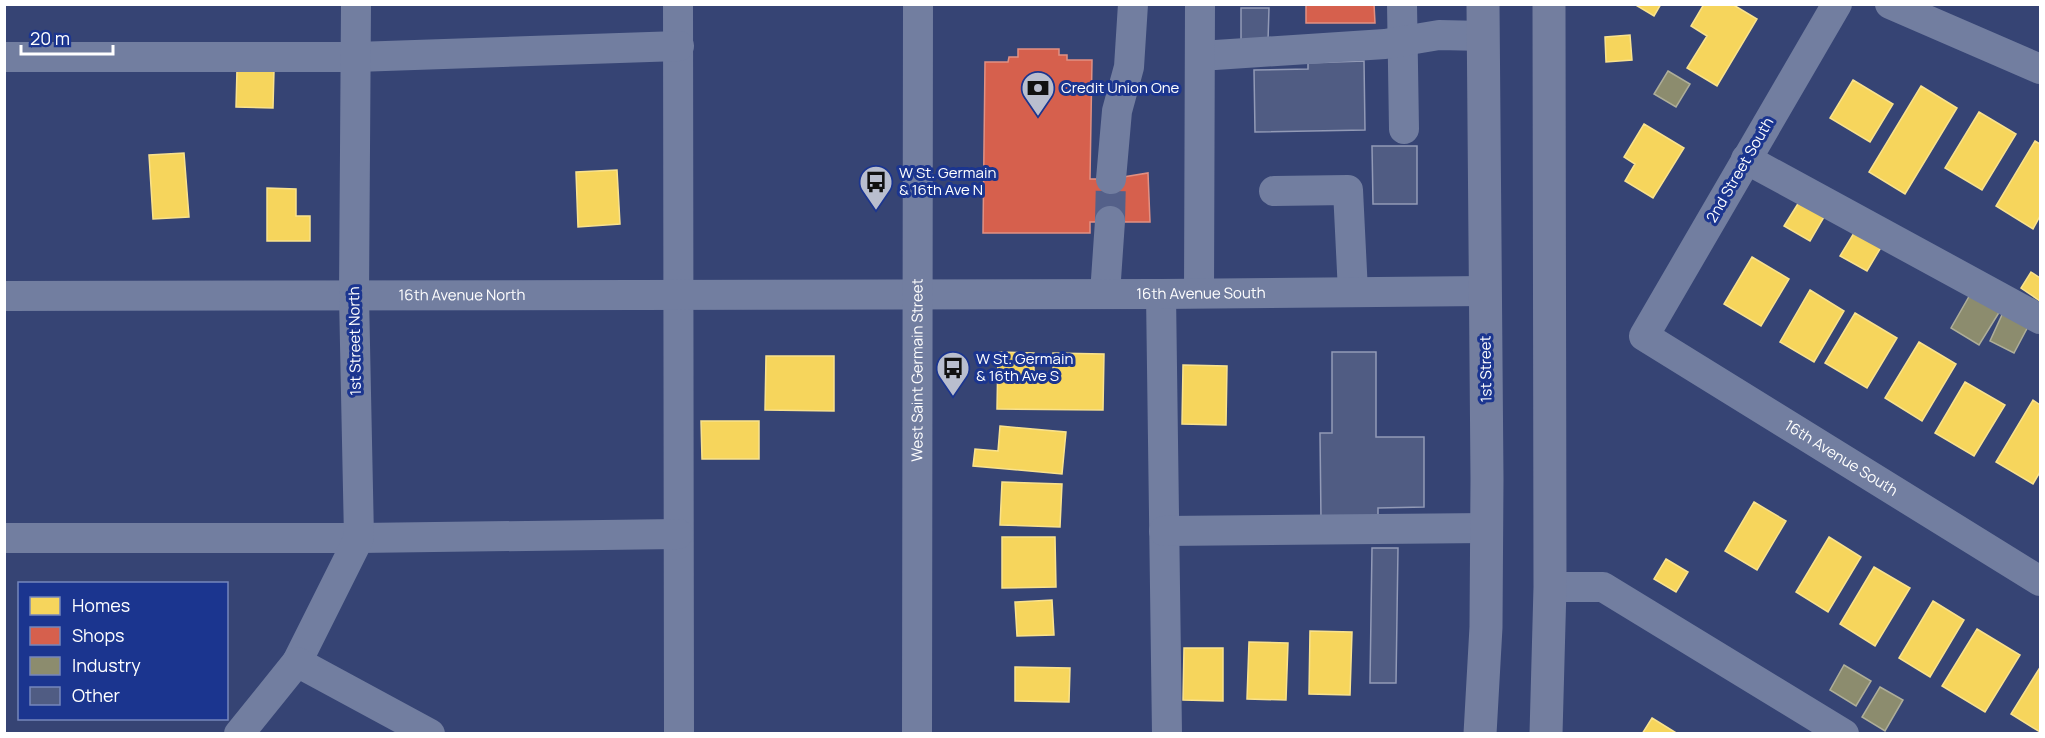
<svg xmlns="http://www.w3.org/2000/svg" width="2045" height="738" font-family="Manrope,sans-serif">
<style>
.homes{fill:#f6d55c;stroke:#f9e28d;stroke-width:1.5}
.shops{fill:#d6604d;stroke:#e29082;stroke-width:1.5}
.industry{fill:#8c8c6e;stroke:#aeae9a;stroke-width:1.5}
.building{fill:#505c83;stroke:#929ab6;stroke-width:1.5}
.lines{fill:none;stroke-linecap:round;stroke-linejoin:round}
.minor-tunnel{stroke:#546089;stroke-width:30;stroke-dasharray:30 15;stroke-linecap:butt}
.minor{stroke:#727ea0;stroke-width:30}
.highway{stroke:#737e9f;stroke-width:33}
.labels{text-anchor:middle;stroke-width:6;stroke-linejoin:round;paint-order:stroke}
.poi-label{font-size:15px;fill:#fff;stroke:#1b358f;text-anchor:start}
.street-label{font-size:15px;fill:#fff;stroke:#1b358f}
</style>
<rect width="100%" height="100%" fill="#364474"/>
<path class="homes" d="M1634 4H1661L1654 16Z
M1704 4H1732L1757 19 1717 86 1687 68 1707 36 1691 26Z
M1630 35 1632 60 1606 62 1605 37Z
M237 69 274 70 273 108 236 107Z
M1853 80 1893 104 1870 142 1830 118Z
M1921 86 1957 108 1905 194 1869 172Z
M1979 112 2016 134 1982 190 1945 168Z
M1644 124 1684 148 1653 198 1625 181 1635 164 1624 157Z
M2035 141 2040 144V216L2033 229 1996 206Z
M184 153 189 217 153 219 149 155Z
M617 170 620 224 578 227 576 172Z
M267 188 296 189V216H310V241H267Z
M1799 202 1824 217 1810 241 1784 226Z
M1857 228 1883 244 1867 271 1840 256Z
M1752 257 1789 279 1761 326 1724 304Z
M2031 272 2040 278V301L2021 288Z
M1810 290 1844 311 1814 362 1780 342Z
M1855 313 1897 338 1867 388 1825 363Z
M1919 342 1956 364 1922 421 1885 398Z
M998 352 1034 353V373H1053V353L1104 354 1103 410 997 409Z
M766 356H834V411L765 410Z
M1183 365 1227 366 1226 425 1182 424Z
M1965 382 2005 405 1974 456 1935 433Z
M2033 400 2040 405V472L2033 484 1996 462Z
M701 421H759V459H702Z
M1000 426 1066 432 1062 474 973 466 975 449 998 451Z
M1002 482 1062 484 1060 527 1000 525Z
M1754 502 1786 521 1757 570 1725 551Z
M1002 537H1055L1056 587 1002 588Z
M1829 537 1861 557 1828 612 1796 592Z
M1666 559 1688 572 1676 592 1654 579Z
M1874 567 1910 588 1875 646 1840 624Z
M1052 600 1054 635 1017 636 1015 602Z
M1933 601 1964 620 1930 677 1899 658Z
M1977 629 2020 655 1985 712 1942 686Z
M1310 631 1352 632 1350 695 1309 694Z
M1249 642 1288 643 1286 700 1247 699Z
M1184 648H1223V701L1183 700Z
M1015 667 1070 668 1069 702 1015 701Z
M2039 669 2040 670V732L2011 714Z
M1652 718 1678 734H1642Z"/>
<path class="shops" d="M1306 4H1374L1375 23H1306Z
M1018 49H1059V55H1067V60H1092L1090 179H1111L1148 173 1150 222H1090V233H983L985 62H1008L1009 57H1018Z"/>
<path class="industry" d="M1668 71 1690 84 1676 107 1654 94Z
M1971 293 2000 311 1979 345 1951 328Z
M2006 306 2032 319 2014 353 1990 341Z
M1844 665 1871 681 1856 706 1830 690Z
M1880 687 1903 700 1885 731 1862 717Z"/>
<path class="building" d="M1241 8H1269L1268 41H1241Z
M1364 61 1365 130 1255 132 1254 70 1308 69V63Z
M1372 146H1417V204H1373Z
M1332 352H1376V437H1424V507L1378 508V521H1321L1320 433H1332Z
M1372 548H1398L1396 683H1370Z"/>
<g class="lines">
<path class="minor-tunnel" d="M1110 221 1111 179"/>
<g class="minor">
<path d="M678 4 679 734"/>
<path d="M1402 4 1404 129"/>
<path id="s1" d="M1837 4 1644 336 2040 581"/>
<path d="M1890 4 2040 69"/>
<path d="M1200 56 1385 44 1439 35 1484 36"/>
<path d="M4 57H356L679 46"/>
<path d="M1746 159 2040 319"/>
<path d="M1111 179 1117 111 1129 67 1133 4"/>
<path d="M1274 191 1348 190 1353 292"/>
<path d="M1199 293 1200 4"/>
<path d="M1105 294 1110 221"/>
<path d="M1161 294 1167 734"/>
<path id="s2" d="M4 296 1161 294 1485 291"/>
<path d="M1164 531 1487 528"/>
<path d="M4 538H359L678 534"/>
<path d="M1550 587H1603L1844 734"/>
<path d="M297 662 359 538 354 296 356 4"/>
<path d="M239 734 297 662 430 734"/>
<path id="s3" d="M917 734 918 4"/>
</g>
<path class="highway" d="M1480 734 1486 627 1487 479 1483 4
M1546 734 1550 587 1549 4"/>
</g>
<defs>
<g id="bank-pin" transform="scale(1.725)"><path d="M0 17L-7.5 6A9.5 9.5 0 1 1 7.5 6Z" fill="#b9bece" stroke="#1b358f"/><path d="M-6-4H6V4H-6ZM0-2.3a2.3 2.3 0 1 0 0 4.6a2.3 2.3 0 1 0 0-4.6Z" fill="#111"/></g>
<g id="bus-pin" transform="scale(1.725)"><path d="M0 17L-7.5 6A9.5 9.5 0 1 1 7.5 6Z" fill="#b9bece" stroke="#1b358f"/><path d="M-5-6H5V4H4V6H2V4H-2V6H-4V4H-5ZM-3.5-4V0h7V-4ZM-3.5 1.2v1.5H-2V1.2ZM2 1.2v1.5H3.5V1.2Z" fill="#111"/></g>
</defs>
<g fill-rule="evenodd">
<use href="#bank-pin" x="1038" y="88"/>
<use href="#bus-pin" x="876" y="182"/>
<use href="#bus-pin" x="953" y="368"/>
</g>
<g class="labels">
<g class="poi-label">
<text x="1061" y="93">Credit Union One</text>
<text x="899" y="178">W St. Germain<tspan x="899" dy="17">&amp; 16th Ave N</tspan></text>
<text x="976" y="364">W St. Germain<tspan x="976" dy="17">&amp; 16th Ave S</tspan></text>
</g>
<g class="street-label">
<text transform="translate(1740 170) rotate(-60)" y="5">2nd Street South</text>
<text dy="5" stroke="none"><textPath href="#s2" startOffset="1197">16th Avenue South</textPath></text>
<text dy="5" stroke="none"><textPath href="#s2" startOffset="458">16th Avenue North</textPath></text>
<text transform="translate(355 341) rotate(-91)" y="5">1st Street North</text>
<text dy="5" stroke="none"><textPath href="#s3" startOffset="364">West Saint Germain Street</textPath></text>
<text transform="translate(1486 369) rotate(-91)" y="5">1st Street</text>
<text dy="5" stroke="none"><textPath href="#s1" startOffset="616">16th Avenue South</textPath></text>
</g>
</g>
<rect width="2045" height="738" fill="none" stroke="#ffffff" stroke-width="12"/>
<rect x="18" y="582" width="210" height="138" fill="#1b358f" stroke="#7686bc" stroke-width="1.5"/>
<rect x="30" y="597" width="30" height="18" fill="#f6d55c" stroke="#7686bc" stroke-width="1.5"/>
<text x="72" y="612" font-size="18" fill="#ffffff">Homes</text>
<rect x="30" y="627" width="30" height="18" fill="#d6604d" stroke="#7686bc" stroke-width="1.5"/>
<text x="72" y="642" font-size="18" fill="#ffffff">Shops</text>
<rect x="30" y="657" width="30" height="18" fill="#8c8c6e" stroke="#7686bc" stroke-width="1.5"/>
<text x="72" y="672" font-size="18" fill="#ffffff">Industry</text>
<rect x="30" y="687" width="30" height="18" fill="#505c83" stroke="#7686bc" stroke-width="1.5"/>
<text x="72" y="702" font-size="18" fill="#ffffff">Other</text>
<path d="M21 45v9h92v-9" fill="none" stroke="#ffffff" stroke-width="3"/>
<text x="30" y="45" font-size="18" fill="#ffffff" stroke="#1b358f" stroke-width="4.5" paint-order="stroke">20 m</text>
</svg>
